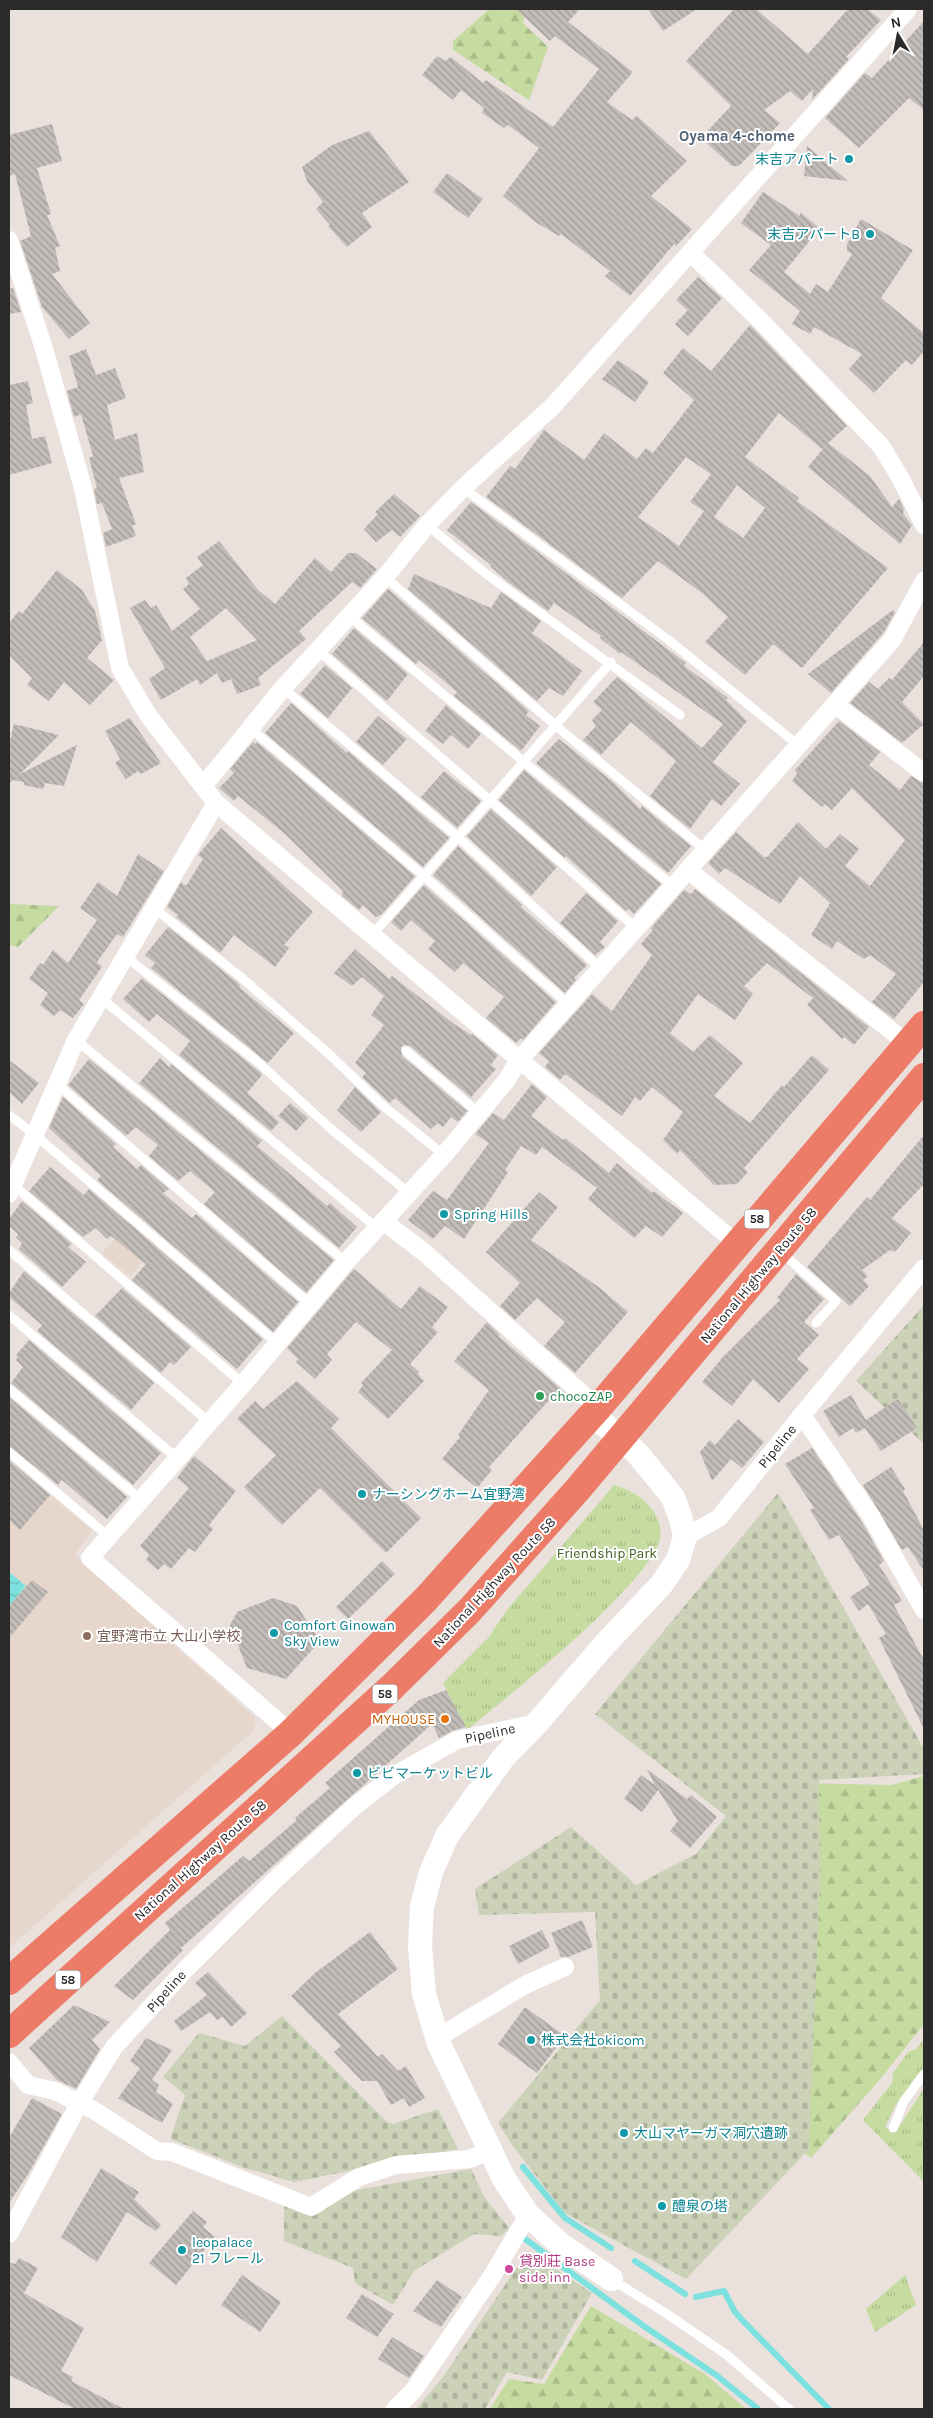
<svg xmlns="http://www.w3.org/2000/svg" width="933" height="2418" font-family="Karla,'Noto Sans JP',sans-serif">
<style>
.education{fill:#e6d6cc}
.grass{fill:url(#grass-tufts)}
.forest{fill:url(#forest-firs)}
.cemetery{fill:url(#cemetery-stones)}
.water{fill:url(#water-waves)}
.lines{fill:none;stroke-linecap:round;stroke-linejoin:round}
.stream{stroke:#7ce1df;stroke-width:6}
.building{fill:url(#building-back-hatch);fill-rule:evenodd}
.lane{stroke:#fff;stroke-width:9}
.street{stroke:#fff;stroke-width:18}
.secondary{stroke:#fff;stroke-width:24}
.highway{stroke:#ec7b67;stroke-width:28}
.culture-dot{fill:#0f9aa8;stroke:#fff;stroke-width:2}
.leisure-dot{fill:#2e9e5b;stroke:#fff;stroke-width:2}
.education-dot{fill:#8d6e63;stroke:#fff;stroke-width:2}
.food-dot{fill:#e8710a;stroke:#fff;stroke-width:2}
.hotel-dot{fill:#d1479c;stroke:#fff;stroke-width:2}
.labels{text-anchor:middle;stroke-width:4;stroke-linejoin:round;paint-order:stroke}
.shield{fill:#fff;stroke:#6a6a6a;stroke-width:1}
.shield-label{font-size:12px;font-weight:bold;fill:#2a2a2a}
.culture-label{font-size:14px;fill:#0d838f;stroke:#fff;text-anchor:start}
.street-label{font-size:14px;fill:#2a2a2a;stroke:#fff}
.leisure-label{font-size:14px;fill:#27864d;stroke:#fff;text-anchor:start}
.park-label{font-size:14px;fill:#405f22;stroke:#fff}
.education-label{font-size:14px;fill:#785e54;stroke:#fff;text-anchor:start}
.food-label{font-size:14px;fill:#c56008;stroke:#fff;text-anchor:end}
.hotel-label{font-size:14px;fill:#b23c85;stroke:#fff;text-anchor:start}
.neighbourhood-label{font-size:15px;font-weight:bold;fill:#4f6175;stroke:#fff}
</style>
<defs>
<pattern id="grass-tufts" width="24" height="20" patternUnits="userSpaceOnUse" patternTransform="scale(1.25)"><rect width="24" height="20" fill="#c5dba0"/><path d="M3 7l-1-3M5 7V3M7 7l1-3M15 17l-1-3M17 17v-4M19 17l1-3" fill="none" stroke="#a9bc8a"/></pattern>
<pattern id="forest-firs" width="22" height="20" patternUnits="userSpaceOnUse" patternTransform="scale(1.25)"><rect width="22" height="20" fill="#c5dba0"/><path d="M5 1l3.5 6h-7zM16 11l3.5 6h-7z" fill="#a9bc8a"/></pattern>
<pattern id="cemetery-stones" width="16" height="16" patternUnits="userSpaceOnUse" patternTransform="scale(1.25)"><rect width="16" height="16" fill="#ccd2b7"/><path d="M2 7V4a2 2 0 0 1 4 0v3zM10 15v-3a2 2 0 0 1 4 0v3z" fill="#afb49e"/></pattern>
<pattern id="water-waves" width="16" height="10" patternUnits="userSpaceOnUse" patternTransform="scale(1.25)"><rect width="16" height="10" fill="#7ce1df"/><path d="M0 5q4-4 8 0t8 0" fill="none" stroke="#6bc1c0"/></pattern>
<pattern id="building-back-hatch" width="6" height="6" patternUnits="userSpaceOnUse" patternTransform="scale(1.25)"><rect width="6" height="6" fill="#c3bdb9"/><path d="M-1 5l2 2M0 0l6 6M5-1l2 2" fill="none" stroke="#9f9a97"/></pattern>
</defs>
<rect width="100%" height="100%" fill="#eae1dd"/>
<path class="education" d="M131 1222 157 1245 130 1276 102 1253Z
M9 1461 92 1530 75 1555 255 1718 254 1730 9 1948Z"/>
<path class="grass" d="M614 1485C641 1492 671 1518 657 1548 647 1567 630 1584 616 1599 570 1647 518 1688 467 1730L443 1683 488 1638 507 1610Z
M924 2039V2067L895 2106 885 2127 896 2132 924 2088V2182L863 2120 892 2083 893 2073 908 2052 916 2049Z
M905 2275 916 2305 875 2332 866 2309Z"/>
<path class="forest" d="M489 9H526L523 23 548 47 529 100 453 50V41Z
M9 904 59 906 18 947 9 945Z
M924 1776V2024L882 2077 811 2158 755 2118 792 1783 892 1785Z
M591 2306 705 2374 746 2409H490L509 2379 544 2384Z"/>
<path class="cemetery" d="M924 1305V1444L856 1381Z
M778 1493 924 1749V1774L819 1780 820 1881 809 2149 686 2279 565 2213 512 2145 498 2123 600 2000 595 1912 479 1915 475 1889 571 1827 636 1885 696 1854 726 1816 595 1714Z
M282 2016 387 2122 393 2124 438 2109 458 2149 294 2182 245 2168 170 2139 185 2095 163 2077 199 2033 245 2046Z
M471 2169 485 2198 509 2228 501 2236 474 2234 414 2271 393 2305 355 2283 353 2268 284 2241V2207L357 2190Z
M528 2251 592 2293 542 2380 507 2372 485 2409H416L443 2377Z"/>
<path class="water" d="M9 1572 26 1586 9 1606Z"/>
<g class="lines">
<path class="stream" d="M523 2167 565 2218 611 2248
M525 2239 645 2327 716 2375 758 2409
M635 2261 685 2294
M696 2297 724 2291 735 2312 745 2323 829 2409"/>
</g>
<path class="building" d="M516 9H580L568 22 633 72 607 102 632 120 637 116 687 161 651 196 692 229 676 246 674 244 630 296 605 276 610 271 561 234 559 236 537 223 503 196 539 148 508 125 504 128 482 113 484 108 461 90 453 100 422 75 437 56 445 61 451 57 483 83 486 80 553 127 599 69 555 36 550 41Z
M648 9H697L663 31Z
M734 9H756L808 54 848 9H867L881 20 846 57 849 59 812 100 813 89 802 101 790 91 764 110 780 123 739 166H732L701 138 731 106 686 61Z
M924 21V110L909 98 859 148 825 118 865 73 872 78Z
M52 124 62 161 37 168 51 214 47 215 60 246 55 248 60 271 52 274 90 323 69 339 42 307 20 241 31 236 15 174 9 176V135Z
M369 131 409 182 362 213 372 227 347 247 328 226 330 225 316 209 323 202 307 181 302 167 332 145Z
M807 146 848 181 804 176Z
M447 173 483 199 468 218 433 192Z
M763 192 800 216V212L817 226V232L784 272 810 294 816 284 828 292 852 254 847 251V244L861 219 913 250 881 298 924 333V351L912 365 906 360 874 393 849 369 862 354 814 327 810 334 792 324 800 311 749 270 771 245 741 223Z
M698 277 722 298 688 336 675 324 688 310 676 300Z
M13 288 21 312 9 314V289Z
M750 325 847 426 828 443 870 476 892 507 899 499 904 509 903 514 912 525 900 544 808 467 826 445 822 449 779 413 745 457 799 498 797 501 888 568 802 668 773 644 745 675 705 642 728 617 702 593 658 561 622 598 486 497 510 466 515 469 544 430 584 460 604 433 637 459 646 448 653 453 694 400 663 373 683 348 711 371ZM686 457 711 474 690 502 704 511 679 546 638 517ZM737 485 765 508 743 538 714 517Z
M86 349 96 375 115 368 126 398 107 405 115 440 137 433 144 472 119 478 136 524 132 526 136 536 106 547 103 533 112 529 102 503 97 504 94 489 97 488 89 458 93 456 81 414 74 417 67 391 78 387 69 356Z
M618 360 649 382 635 402 602 379Z
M28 381 33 403 26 405 32 439 45 436 52 463 9 475V385Z
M394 494 420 516 400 537 392 530 376 542 364 529 378 514 375 512Z
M471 502 686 663 684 666 728 698 726 700 747 721 713 762 740 784 721 806 712 799 690 829 650 796 676 761 631 722 601 755 583 740 596 726 592 720 602 710 593 702 617 677 702 748 723 724 621 652 620 654 600 638 601 636 554 603 548 611 508 582 490 566 491 565 447 530Z
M219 541 258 590 275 604 315 558 331 572 348 553H356L377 569 360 588 352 582 299 631 306 639 258 678 261 685 237 694 231 679 222 683 217 673 200 685 197 679 161 700 149 679 165 668 130 608 145 600 151 608 156 605 172 631 200 609 183 589 189 584 186 578 203 565 197 557ZM226 608 257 640 207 661 190 637Z
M57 570 82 590 95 611 102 640 87 658 114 680 90 705 64 682 49 701 27 685 32 678 9 655V623L19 611 22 614Z
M414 574 491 608 501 592 541 621 532 633 582 671 563 696 549 688 537 701 408 589Z
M388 589 529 711 526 715 540 726 521 751 454 696 457 692 419 660 416 664 362 618Z
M893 610 895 612 884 632 831 693 808 674Z
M354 628 408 674 387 701 332 654Z
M924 642V676L902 702 924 724 902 743 850 703 869 682 878 689 889 678 892 680Z
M325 665 352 688 328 718 300 694Z
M291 703 347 753 348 751 449 838 423 867 265 733Z
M446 705 481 734 468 749 451 735 443 744 425 731Z
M378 716 407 739 383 765 356 742Z
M130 718 161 763 141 774 138 771 126 779 115 763 120 759 105 731Z
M839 721 880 752 869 765 900 790 911 776 924 783V982L894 1019 872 1002 896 974 870 955 864 959 837 941 832 949 811 935 830 903 800 876 780 904 725 868 719 874 708 863 736 832 764 857H767L798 822 826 849 840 834 859 849 845 866 870 886 905 840 852 788 832 810 825 804 822 807 792 781 797 774 795 770Z
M14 724 59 735 20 774 77 745 64 786 45 783 43 789 24 785V782L13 780 9 784V745Z
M559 739 613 782 640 809 642 806 691 846 668 873 536 763Z
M253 742 256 744 257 742 415 876 382 914 376 917 363 905 359 910 342 896 343 891 284 833 238 796 234 801 219 788 234 773 230 769Z
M524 770 661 884 634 914 628 909 626 911 566 856 565 858 499 800Z
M444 771 481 801 457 828 421 797Z
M491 809 557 867 531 896 467 836Z
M221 828 313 912 284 945 289 948 275 967 234 935 220 953 176 917 178 915 167 907 181 882 186 886 203 859 198 855Z
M458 846 522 905 521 907 587 965 574 978 576 980 565 993 433 875Z
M138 854 164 871 123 937 117 934 97 962 102 967 79 1000 84 1004 73 1018 60 1010 54 1016 40 1005 48 993 29 979 40 963 43 965 53 950 68 963 97 920 80 908 98 882 117 896Z
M424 885 556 1002 523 1040 521 1038 516 1043 486 1018 504 997 463 963 455 972 428 949 435 941 411 920 401 931 391 922Z
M695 889 869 1027 854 1045 844 1037 842 1039 807 1005 813 998 767 963 744 986 753 994 735 1020 698 994 670 1033 693 1052 710 1035 743 1063 714 1096 750 1123 782 1085 784 1087 812 1055 829 1070 744 1168 748 1172 737 1184 714 1185 680 1150 677 1154 663 1140 683 1112 652 1087 640 1101 635 1097 622 1116 565 1074 560 1080 545 1067 549 1061 539 1053 592 994 612 1011 652 955 641 944 653 930 651 928 684 890 691 894Z
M586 893 618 921 600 942 605 947 595 955 560 923Z
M168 927 238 983 240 985 239 987 294 1033 268 1063 151 968 155 963 145 955Z
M355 949 389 979 392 976 454 1024 471 1035 472 1034 498 1055 491 1065 496 1069 471 1097 475 1101 410 1046 404 1045 401 1047 402 1056 467 1111 458 1122 451 1117 443 1127 438 1123 431 1129 395 1098 390 1103 362 1077 366 1073 355 1063 384 1025 371 1015 384 996 362 977 352 986 334 973Z
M142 978 260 1072 262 1075 247 1093 279 1122 271 1131 179 1055 190 1041 157 1014 149 1022 123 999Z
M160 1058 169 1067 171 1064 262 1141 257 1146 327 1206 330 1203 357 1227 339 1248 139 1083Z
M89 1059 334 1260 306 1293 204 1204 215 1192 190 1171 178 1181 149 1156 158 1145 136 1127 126 1136 68 1085Z
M9 1060 39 1083 22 1104 9 1092Z
M532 1084 547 1097 531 1116 563 1140 565 1138 609 1173 617 1163 652 1193 654 1191 683 1213 662 1237 646 1226 634 1238 588 1199 597 1188 542 1147 536 1155 521 1146 505 1170 508 1172 464 1239 445 1226 433 1239 408 1220 433 1191 447 1200 489 1143 475 1134 493 1113 504 1120Z
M355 1087 381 1112 361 1132 337 1110Z
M63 1097 116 1144 113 1147 137 1169 141 1165 169 1189 163 1193 192 1218 196 1214 298 1302 273 1332 97 1180 101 1176 49 1128Z
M290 1103 308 1118 296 1131 278 1116Z
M924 1135V1184L892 1218 911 1233 895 1252 890 1250 862 1270 868 1276 863 1280 869 1286 850 1306 807 1267 867 1197 870 1200Z
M50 1167 84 1195 89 1189 263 1339 237 1369 132 1280 146 1264 111 1236 107 1239 96 1228 83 1237 29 1191Z
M539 1192 558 1207 531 1240 600 1288 628 1312 575 1373 544 1346 565 1322 537 1298 515 1320 500 1306 520 1283 486 1252Z
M22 1201 72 1244 68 1247 86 1262 62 1287 19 1249 22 1243 16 1238 18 1234 9 1226V1219Z
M354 1269 401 1309 420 1286 448 1307 432 1327 438 1332 410 1364 419 1372 418 1374 424 1381 388 1419 358 1392 363 1385 361 1383 392 1350 356 1322 327 1354 332 1360 315 1379 296 1362 298 1359 287 1348Z
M24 1271 154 1383 131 1410 37 1331 42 1325 9 1297V1293Z
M796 1274 824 1299 804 1322 819 1335 797 1359 809 1369 779 1403 753 1379 732 1406 702 1382 723 1357 780 1300 777 1298Z
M122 1288 191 1347 174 1365 170 1362 161 1373 95 1316Z
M487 1322 500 1335 498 1336 560 1388 489 1467 492 1470 477 1488 442 1459 460 1437 458 1435 489 1390 454 1361Z
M29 1340 161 1453 133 1485 11 1383 23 1367 16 1360 18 1357 16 1355Z
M297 1381 339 1419 331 1428 421 1518 386 1553 320 1488 282 1525 244 1487 276 1455 237 1419 255 1401 263 1409Z
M851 1395 866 1420 898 1399 917 1428 881 1451 865 1428 856 1433 853 1428 839 1437 823 1411Z
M9 1397 125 1495 127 1497 107 1519 62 1480 58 1485 9 1446Z
M738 1419 764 1442 742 1468 731 1459 712 1481 700 1452 710 1440 715 1445Z
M812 1448 862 1522 884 1561 879 1565 902 1601 894 1605 924 1660V1729L879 1638 886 1634 868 1604 859 1611 850 1597 870 1584 839 1535 829 1540 810 1510 814 1508 785 1464Z
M194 1456 236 1491 209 1525 213 1529 195 1552 189 1548 171 1569 164 1564 158 1570 146 1560 149 1555 140 1546 189 1488 177 1478Z
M9 1460 50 1495 20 1530 9 1520Z
M891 1467 905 1489 903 1491 924 1530V1571L908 1547 902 1550 863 1485Z
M382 1561 395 1574 348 1619 336 1607Z
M32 1580 48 1592 9 1638V1606Z
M273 1598 297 1606 320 1641 286 1679 247 1668 230 1625 237 1612Z
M446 1690 466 1727 452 1731 439 1738 432 1724 181 1948 183 1950 133 2000 114 1986 170 1930 165 1923 243 1856 249 1861 297 1820 295 1818 330 1788 325 1783 419 1700Z
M647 1769 687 1799 691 1795 717 1817 690 1848 670 1831 678 1821 658 1790 642 1812 624 1799 641 1775 655 1785Z
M582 1920 593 1947 568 1957H561L551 1933Z
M542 1930 550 1947 518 1964 509 1946Z
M370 1932 398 1969 338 2014 378 2057 382 2054 398 2071 406 2066 425 2098 409 2107 404 2098 391 2105 377 2081H362L334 2052 341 2046 291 1996 315 1973Z
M208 1972 247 2013 231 2027 223 2017 217 2020 210 2012 181 2031 174 2021 207 1995 195 1983Z
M74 2005 110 2022 92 2040 100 2049 76 2089 57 2080 29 2048Z
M525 2007 565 2036 537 2073 498 2044Z
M146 2038 172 2050 152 2080 159 2085 156 2092 173 2104 162 2123 118 2098 140 2068 130 2061Z
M32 2098 62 2114 27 2176 9 2203V2138Z
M101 2168 139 2192 134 2199 161 2225 156 2231 127 2212 97 2262 61 2237Z
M193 2211 207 2222 203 2227 215 2237 176 2285 149 2263Z
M19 2258 38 2268 24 2293 84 2328 61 2371 73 2377 71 2381 124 2409H75L9 2375V2262L15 2264Z
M242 2275 281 2302 260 2332 221 2305Z
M437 2280 462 2297 441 2327 413 2311Z
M362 2294 394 2314 377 2337 346 2318Z
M392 2337 424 2356 409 2378 378 2359Z"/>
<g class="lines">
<path class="lane" d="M463 488 670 641 798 745
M427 525 485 573 680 715
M385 577 555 725 704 849
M349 616 673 886
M318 650 636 928
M283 688 458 837 600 968
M250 728 424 876 568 1004
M154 908 242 978 329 1054 381 1104 444 1155
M372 935 611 662
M125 956 259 1063 330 1128 410 1194
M101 998 377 1228
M76 1040 346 1262
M406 1051 479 1113
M57 1084 310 1304
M9 1115 34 1134 277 1343
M11 1183 243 1384
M9 1250 209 1422
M781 1252 836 1301 816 1323
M9 1315 177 1458
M9 1389 140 1499
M9 1452 109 1537
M893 2128 904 2101 924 2074
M611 2279 667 2314 727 2355 789 2409"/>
<path class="street" d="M9 240 45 352 83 488 120 668 148 715 216 803 736 1243
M690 252 761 321 881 446 901 479 924 525
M836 705 924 773
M204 785 283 688 385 577 427 525 463 488 553 406 908 9
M688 870 908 1044
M9 1194 76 1040 216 803
M383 1221 425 1253 598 1408
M802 1415 871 1516 924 1610
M685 1537 719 1518 802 1415 924 1268
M291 1733 90 1558 243 1384 346 1262 444 1155 506 1081 519 1060 892 640 924 581
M437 2038 525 1985 565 1967
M9 2062 28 2085 55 2091 95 2111 157 2151 172 2152 311 2207 359 2177 396 2165 469 2159 490 2151
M9 2234 79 2104 114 2047 187 1968 275 1880 355 1806 395 1775 457 1740 537 1723
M395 2409 414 2390 492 2276 528 2215"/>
<path class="secondary" d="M592 1414 637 1453 673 1497 681 1519 685 1537 678 1560 661 1585 606 1643 537 1723 503 1758 447 1836 431 1872 422 1907 420 1946 424 1994 439 2044 504 2179 528 2215 561 2245 611 2279"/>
<path class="highway" d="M9 1981 291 1733 425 1600 598 1408 924 1025
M9 2034 392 1687 470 1610 578 1489 924 1077"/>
</g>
<g class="culture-dot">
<circle cx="849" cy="159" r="5"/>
<circle cx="870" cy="234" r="5"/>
<circle cx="444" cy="1214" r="5"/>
<circle cx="362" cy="1494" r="5"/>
<circle cx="274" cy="1633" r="5"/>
<circle cx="357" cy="1773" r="5"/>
<circle cx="531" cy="2040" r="5"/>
<circle cx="624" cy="2133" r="5"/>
<circle cx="662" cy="2206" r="5"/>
<circle cx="182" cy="2250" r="5"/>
</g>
<circle class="leisure-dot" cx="540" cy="1396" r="5"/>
<circle class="education-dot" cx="87" cy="1636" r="5"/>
<circle class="food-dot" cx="445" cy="1719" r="5"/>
<circle class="hotel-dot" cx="509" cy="2269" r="5"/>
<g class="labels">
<g class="shield">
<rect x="744.5" y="1209.5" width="25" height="19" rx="4"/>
<rect x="372.5" y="1684.5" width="25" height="19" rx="4"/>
<rect x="55.5" y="1970.5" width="25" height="19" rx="4"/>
</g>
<g class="shield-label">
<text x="757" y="1223">58</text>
<text x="385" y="1698">58</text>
<text x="68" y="1984">58</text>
</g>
<g class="culture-label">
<text x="839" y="164" text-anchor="end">末吉アパート</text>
<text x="860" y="239" text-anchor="end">末吉アパートB</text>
<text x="454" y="1219">Spring Hills</text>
<text x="372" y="1499">ナーシングホーム宜野湾</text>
<text x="284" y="1630">Comfort Ginowan<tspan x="284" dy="16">Sky View</tspan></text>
<text x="367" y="1778">ビビマーケットビル</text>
<text x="541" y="2045">株式会社okicom</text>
<text x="634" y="2138">大山マヤーガマ洞穴遺跡</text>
<text x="672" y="2211">醴泉の塔</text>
<text x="192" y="2247">leopalace<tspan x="192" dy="16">21 フレール</tspan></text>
</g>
<g class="street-label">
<text transform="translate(758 1275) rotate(-50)" y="5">National Highway Route 58</text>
<text transform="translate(777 1446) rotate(-51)" y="5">Pipeline</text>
<text transform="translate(494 1582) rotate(-47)" y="5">National Highway Route 58</text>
<text transform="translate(490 1733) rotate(-12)" y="5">Pipeline</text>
<text transform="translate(200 1860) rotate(-42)" y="5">National Highway Route 58</text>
<text transform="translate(166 1991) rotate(-48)" y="5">Pipeline</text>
</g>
<g class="leisure-label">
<text x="550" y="1401">chocoZAP</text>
</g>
<g class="park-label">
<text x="607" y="1558">Friendship Park</text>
</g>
<g class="education-label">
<text x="97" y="1641">宜野湾市立 大山小学校</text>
</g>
<g class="food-label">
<text x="435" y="1724">MYHOUSE</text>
</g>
<g class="hotel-label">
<text x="519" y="2266">貸別莊 Base<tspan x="519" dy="16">side inn</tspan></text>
</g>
<g class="neighbourhood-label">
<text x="737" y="141">Oyama 4-chome</text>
</g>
</g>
<rect width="933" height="2418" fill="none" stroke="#2a2a2a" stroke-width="20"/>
<g transform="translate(898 35) rotate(350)" stroke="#ffffff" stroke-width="4" paint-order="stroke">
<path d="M0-4L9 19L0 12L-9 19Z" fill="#2a2a2a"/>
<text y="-8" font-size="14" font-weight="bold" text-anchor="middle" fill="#2a2a2a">N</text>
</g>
</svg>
